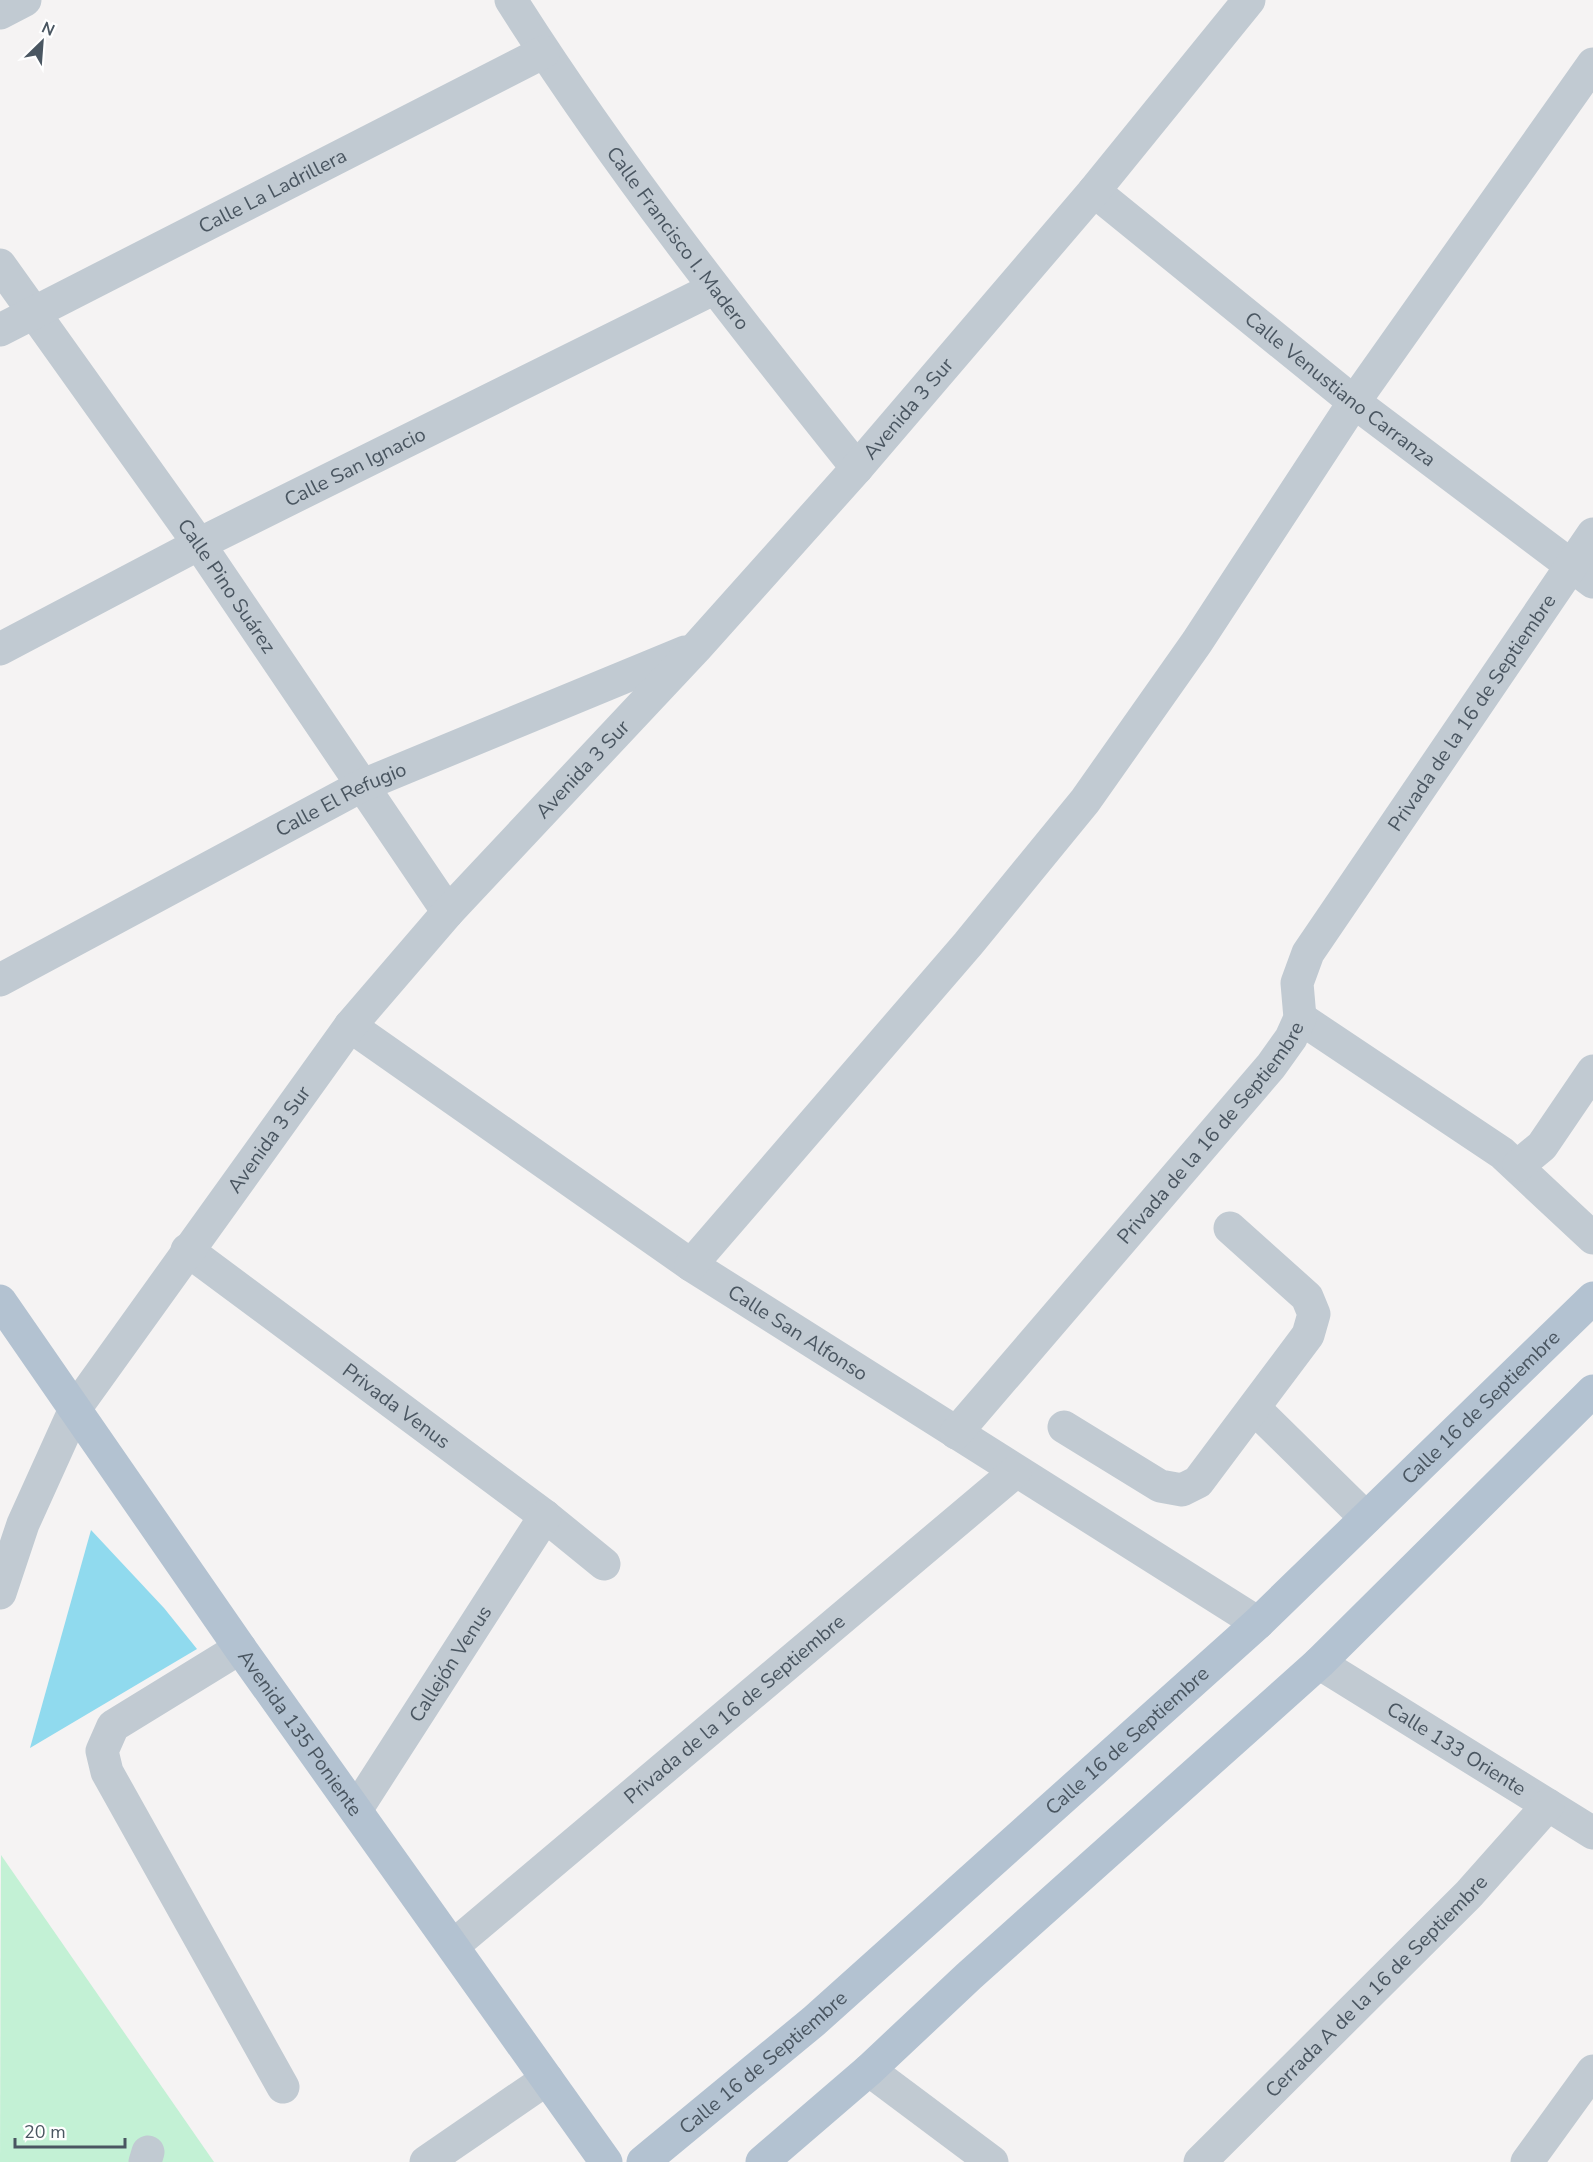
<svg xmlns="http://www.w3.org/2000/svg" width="1593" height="2162" font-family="'Nunito Sans',sans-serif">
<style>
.green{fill:#c3f1d5}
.water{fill:#90daee}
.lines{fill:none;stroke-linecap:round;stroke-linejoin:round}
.minor{stroke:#c1cad2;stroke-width:33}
.major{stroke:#b3c2d1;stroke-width:33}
.labels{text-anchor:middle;stroke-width:4.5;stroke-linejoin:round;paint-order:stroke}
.street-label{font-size:20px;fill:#4a5661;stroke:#fff}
</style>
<rect width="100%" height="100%" fill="#f5f3f3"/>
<path class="green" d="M1 1855 214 2162H0Z"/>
<path class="water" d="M91 1530 164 1608 197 1649 30 1748Z"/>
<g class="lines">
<g class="minor">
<path id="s1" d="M511 0C615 164 736 317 857 468"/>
<path d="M0 13 25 0"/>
<path id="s2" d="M1094 191 1354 402 1593 582"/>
<path id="s3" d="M0 265 199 544 448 912"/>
<path id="s4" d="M0 330 544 52"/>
<path id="s5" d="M0 649 199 544 713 289"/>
<path id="s6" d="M0 980 361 786 685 652"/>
<path d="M1300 1018 1502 1153 1593 1238"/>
<path id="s7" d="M350 1026 691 1265 1258 1623"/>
<path d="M1519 1165 1542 1146 1593 1071"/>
<path id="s8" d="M187 1250 545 1516 604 1564"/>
<path d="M691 1265 968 944 1085 801 1197 642 1354 402 1593 64"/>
<path d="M1255 1409 1366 1518"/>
<path d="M1064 1427 1160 1486 1182 1490 1198 1482 1308 1335 1314 1314 1307 1297 1230 1228"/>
<path id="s9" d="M956 1433 1271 1066 1291 1038 1300 1018 1297 983 1308 953 1593 534"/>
<path id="s10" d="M0 1593 23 1524 75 1409 350 1026 448 912 696 648 857 468 1094 191 1249 0"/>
<path d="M240 1648 113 1726 102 1751 107 1772 283 2087"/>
<path id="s11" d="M1319 1663 1593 1833"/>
<path id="s12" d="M356 1810 545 1516"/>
<path id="s13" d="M453 1946 1015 1472"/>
<path d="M869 2070 992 2162"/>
<path d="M145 2162 148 2152"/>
<path d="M426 2162 547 2079"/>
<path id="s14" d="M1200 2162 1469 1894 1548 1805"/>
<path d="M1527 2162 1593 2071"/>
</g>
<g class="major">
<path id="s15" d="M0 1301 240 1648 606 2162"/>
<path id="s16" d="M643 2162 814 2021 1258 1623 1593 1298"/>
<path d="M762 2162 869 2070 969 1976 1319 1663 1593 1391"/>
</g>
</g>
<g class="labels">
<g class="street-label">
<text dy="7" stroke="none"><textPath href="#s4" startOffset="306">Calle La Ladrillera</textPath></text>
<text dy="7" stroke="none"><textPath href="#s1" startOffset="291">Calle Francisco I. Madero</textPath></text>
<text dy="7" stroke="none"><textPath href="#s2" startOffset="316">Calle Venustiano Carranza</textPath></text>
<text dy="7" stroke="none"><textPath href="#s10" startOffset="1503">Avenida 3 Sur</textPath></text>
<text dy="7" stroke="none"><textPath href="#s5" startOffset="399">Calle San Ignacio</textPath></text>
<text dy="7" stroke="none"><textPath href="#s3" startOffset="393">Calle Pino Suárez</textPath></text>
<text dy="7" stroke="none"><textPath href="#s9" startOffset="898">Privada de la 16 de Septiembre</textPath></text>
<text dy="7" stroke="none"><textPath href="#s10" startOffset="1017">Avenida 3 Sur</textPath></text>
<text dy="7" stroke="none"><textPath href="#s6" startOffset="386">Calle El Refugio</textPath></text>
<text dy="7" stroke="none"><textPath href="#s9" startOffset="394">Privada de la 16 de Septiembre</textPath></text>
<text dy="7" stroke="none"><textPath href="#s10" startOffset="531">Avenida 3 Sur</textPath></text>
<text dy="7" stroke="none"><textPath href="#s7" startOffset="543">Calle San Alfonso</textPath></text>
<text dy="7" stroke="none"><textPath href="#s8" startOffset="261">Privada Venus</textPath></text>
<text dy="7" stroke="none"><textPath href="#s16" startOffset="1128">Calle 16 de Septiembre</textPath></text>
<text dy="7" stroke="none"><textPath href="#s12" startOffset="174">Callejón Venus</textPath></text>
<text dy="7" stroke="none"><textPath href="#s13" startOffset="368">Privada de la 16 de Septiembre</textPath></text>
<text dy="7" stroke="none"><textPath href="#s15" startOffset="526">Avenida 135 Poniente</textPath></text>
<text dy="7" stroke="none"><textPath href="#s16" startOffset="642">Calle 16 de Septiembre</textPath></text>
<text dy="7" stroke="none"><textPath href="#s11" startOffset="162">Calle 133 Oriente</textPath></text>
<text dy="7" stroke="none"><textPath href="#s14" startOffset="249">Cerrada A de la 16 de Septiembre</textPath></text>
<text dy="7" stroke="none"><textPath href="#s16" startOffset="156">Calle 16 de Septiembre</textPath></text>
</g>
</g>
<g transform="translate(42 42) rotate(25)" stroke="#ffffff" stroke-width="4.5" paint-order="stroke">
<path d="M0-4.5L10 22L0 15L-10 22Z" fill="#4a5661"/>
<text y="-9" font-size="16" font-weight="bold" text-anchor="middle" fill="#4a5661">N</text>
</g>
<path d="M15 2138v9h110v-9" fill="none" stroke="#4a5661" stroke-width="3"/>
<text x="24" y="2138" font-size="18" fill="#4a5661" stroke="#ffffff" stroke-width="4.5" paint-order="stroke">20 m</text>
</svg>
